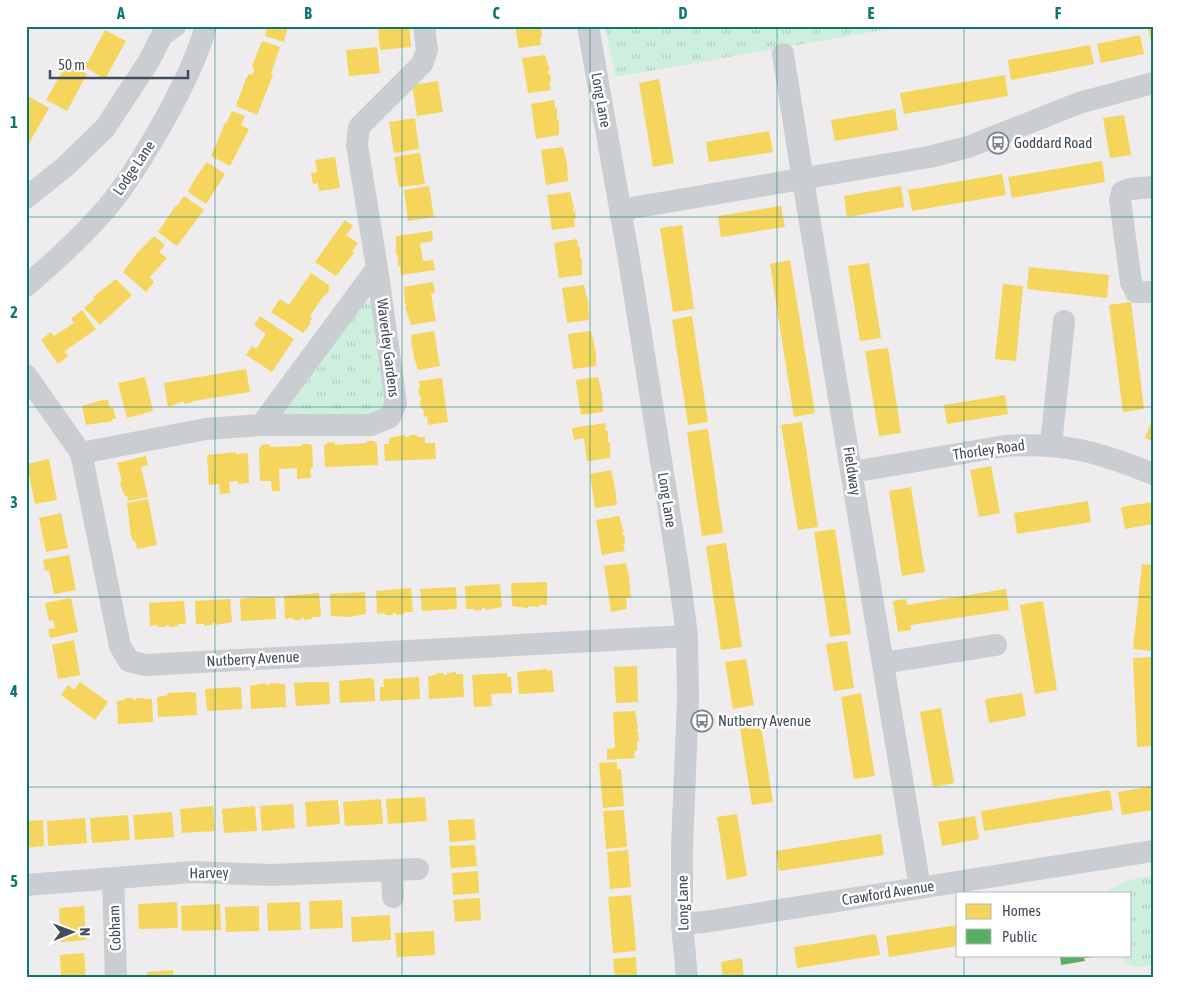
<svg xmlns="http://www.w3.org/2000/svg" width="1179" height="1004" font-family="'Asap Condensed',sans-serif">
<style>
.grass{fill:url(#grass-tufts)}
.homes{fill:#f6d55c}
.public{fill:#5aae61}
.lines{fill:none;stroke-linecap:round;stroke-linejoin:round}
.minor{stroke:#cacdd1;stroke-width:22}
.grid{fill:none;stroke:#0f766e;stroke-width:1;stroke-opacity:0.55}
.labels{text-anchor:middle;stroke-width:5;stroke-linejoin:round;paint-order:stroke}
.street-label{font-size:15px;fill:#434c5a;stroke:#fff}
.poi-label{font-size:15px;fill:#434c5a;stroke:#fff;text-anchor:start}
.neatline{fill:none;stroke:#0f766e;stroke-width:2}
.grid-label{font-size:16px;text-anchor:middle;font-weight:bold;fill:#0f766e}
</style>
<defs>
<pattern id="grass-tufts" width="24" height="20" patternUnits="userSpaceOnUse" patternTransform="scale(1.25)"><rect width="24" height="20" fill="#ceefde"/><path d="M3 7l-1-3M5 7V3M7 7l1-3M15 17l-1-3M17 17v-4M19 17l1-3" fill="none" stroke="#b2cfc1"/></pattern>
</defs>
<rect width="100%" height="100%" fill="#eeecec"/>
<path class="grass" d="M605 26H906L615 77Z
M364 300 378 304 393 396 381 416 280 419Z
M1153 875V965L1136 967 1125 963 1123 955H1130V893H1110L1109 890 1129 880Z"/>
<path class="homes" d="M265 26H288L284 42 265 36 267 30 264 29Z
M378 26H409L411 47 380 50Z
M515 26H539V29H541L542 37H540L541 45 519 48Z
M1153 27V48H1152L1148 28Z
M105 30 126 41 105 79 85 67Z
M1140 35 1144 54 1101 63 1097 44Z
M262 41 280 47 271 74 273 75 257 115 236 106 246 79 249 74 252 75 254 70 252 66Z
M1090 45 1094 64 1011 80 1008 60Z
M377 47 380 73 349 76 346 50Z
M545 55 550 71H548V74H550L551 82H549L551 90 528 93 522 58Z
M67 63 87 74 67 111 46 100Z
M1005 75 1008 96 904 114 900 93Z
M659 79 674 163 653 167 639 83Z
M438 81 443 112 417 116 412 85Z
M28 96 49 108 28 145 26 144V100Z
M554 100 555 108H557V120L559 119V135L536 139 531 104Z
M895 109 898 130 835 141 831 120Z
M232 111 245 116 241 125 249 129 230 166 211 156 225 123 226 124Z
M1124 115 1131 155 1110 158 1103 118Z
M415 118 419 149 394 153 389 122Z
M769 131 773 152 709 162 706 142Z
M563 147 567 163 568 181 546 185 541 150Z
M420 153 425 184 399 187 394 157Z
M335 157 340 188 319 191 318 183 313 184 311 173 317 172 315 160Z
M1102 161 1105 182 1012 198 1008 177Z
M207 162 225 174 206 204 188 192 196 177Z
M1002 174 1006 195 912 211 908 190Z
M429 186 434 217 408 221 404 190Z
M901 186 904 207 847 217 844 196Z
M570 192 574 208H573V211H575L576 219H574L575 227 552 230 547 195Z
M184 196 204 210 177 246 158 232 176 205 177 206Z
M781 206 785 227 721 237 718 216Z
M345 220 353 226 346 235 358 243 352 252 354 253 336 276 315 262Z
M682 225 694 309 673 312 660 228Z
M432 231 433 241 420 243 423 261 433 260 435 270 401 275 400 266H398V255H396V236Z
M154 236 165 245 159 252 167 258 150 277 154 282 146 292 123 272 137 253Z
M577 239 578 247H580V259L582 258V275L559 278 554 243Z
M790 260 815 413 794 417 770 264Z
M869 263 881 338 860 341 848 266Z
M1029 267 1109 275 1107 298 1027 289Z
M311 273 330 286 328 288 330 289 325 296 324 295 310 316 312 318 309 322 311 323 303 333 271 312 280 299 289 305Z
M116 279 132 295 100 325 84 308 95 299 93 297Z
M433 282 435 293 431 294 436 321 411 325 405 307 407 305 405 304 404 287Z
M1003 284 1023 286 1016 361 995 359Z
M584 285 588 302 589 320 567 323 562 288Z
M1131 302 1144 409 1123 412 1109 305Z
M82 310 96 329 65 351 68 356 58 364 41 340 51 332 54 336 74 323 71 319Z
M260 316 294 339 272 372 246 355 252 346 256 349 266 334 254 325Z
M692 316 708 422 688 425 672 320Z
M434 331 440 366 418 370 413 354H414L411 343H412L411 335Z
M591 331 595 347 594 349 596 350V366L573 369 568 334Z
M888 348 901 433 879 436 865 351Z
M246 369 250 392 193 401V402L184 404V401L168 407 164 383Z
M145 377 153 411 127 418 118 383Z
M598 377 602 394 603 412 581 415 576 380Z
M442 378 448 422 428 425 427 416 424 417 423 409H421L420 401 422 399 421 397 420 398 418 389H420L419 381Z
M1005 395 1008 414 947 424 944 405Z
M102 400H108L110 408 113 407 116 419H112L113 421 86 425 82 406Z
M1153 417V441L1145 438Z
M802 422 818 527 798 530 781 425Z
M605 423 606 431H608V442H610V458L587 461 584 438 574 440 572 428Z
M708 429 723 533 702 536 687 432Z
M405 435V437H409V435H417V437H425V443H435L436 459 385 461 384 444H389V438Z
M367 441H375V443H377L378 465 325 467 324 445 327 444V443L334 442 335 445 367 443Z
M269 444 270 447 302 446V444H310V445H312L313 468 310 469 311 478 297 479V468L279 469 280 491H272L271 481H260L259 448H261V445Z
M236 452V454L248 453 249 483 238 484V481L229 482 230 493 220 494 219 484 209 485 207 455Z
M146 456 148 465 141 467 148 497 128 501 127 496H125L122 490 120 481H122L117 463Z
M49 459 57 500 35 504 27 464Z
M991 466 1000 513 979 517 970 470Z
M611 470 615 487 617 505 595 508 590 474Z
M911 487 925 572 902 576 889 491Z
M148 499 157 545 137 549 136 542H134L131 536 127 503Z
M1088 501 1091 522 1017 534 1014 513Z
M1153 502V524L1125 529 1121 507Z
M61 513 68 548 46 552 39 518Z
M619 516 624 532H622V535H624L625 543 623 544 625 551 602 555 596 520Z
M835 529 851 634 830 637 814 532Z
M726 543 742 647 721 650 706 546Z
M69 555 76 590 54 594 49 570 45 571 43 560Z
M626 563 627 570 628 569 631 598H626L627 609 611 612 604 566Z
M1142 564 1153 565V651L1133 649Z
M547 582V605H539V607L528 606V608L512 606 511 583Z
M500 584 502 607 485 610V608H482V610L474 611V609H466L465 586Z
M456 587 457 609 422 611 420 589Z
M411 588 413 612H404V614L396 615V613H393V615H385V613L377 614 376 591Z
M1006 589 1009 610 911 625V630L898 632 893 601 906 599 907 605Z
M365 592 366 614 349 617 331 616 330 594Z
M319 593 321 617H312V619L304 620V618H301V620H293V618L285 619 284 596Z
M257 597H275L276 619 241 621 240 599Z
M71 598 78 632 50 638 48 629 55 628 53 620 49 621 45 603Z
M230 599 232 622 215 625V623H212V625L204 626V624H196L195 601Z
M184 601 186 624H178V626L169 627V625H166V627H158V625L150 626 149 603Z
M1043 601 1057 690 1035 694 1020 605Z
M74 640 80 675 58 679 52 645Z
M847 641 854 688 834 691 826 644Z
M1153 657V746L1137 747 1133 658Z
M746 659 754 705 733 709 725 662Z
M637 666 638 702 616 703 614 667Z
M547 669V671L552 670 554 692 519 694 517 672Z
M456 672V674H463L464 697 429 699 428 676 436 675V673H444V675H447V673Z
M507 673V677H511L512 693 491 694 492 706 474 707 472 675Z
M419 677 420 699 380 701V687H384L383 679Z
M368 678 374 679 375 701 340 703 339 681Z
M80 682 108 702 95 720 61 695 68 685 74 690Z
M312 682H329L330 704 296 706 294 683Z
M266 683V685H269V683L285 684 286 707 251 709 250 686Z
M241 687 242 709 207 711 205 689Z
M190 692 196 693 197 715 158 717 157 697 168 695 167 693Z
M861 693 875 776 854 779 841 697Z
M1022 693 1026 716 989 723 985 699Z
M125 698H133V700H136V698H145V699H152L153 722 118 724 117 701 125 700Z
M941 708 954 783 933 787 920 712Z
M635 711 638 729 636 731 638 732 639 741H637V751H634L635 758 607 760V749L615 748 613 712Z
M760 719 773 802 752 805 739 722Z
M617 762V769H621L624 806 603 808 599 763Z
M1153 786V810L1122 815 1118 792Z
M1110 790 1113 810 984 831 981 811Z
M425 797 427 821 388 824 386 799Z
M381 799 383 824 345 826 343 802Z
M338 800 340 824 307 827 305 802Z
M293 804 295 828 262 831 260 806Z
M213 806 215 831 182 833 180 809Z
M255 806 257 831 224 833 222 809Z
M624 810 627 847 606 849 603 811Z
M172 812 174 837 135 840 133 815Z
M737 814 747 876 727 880 717 817Z
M128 815 130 840 92 843 90 818Z
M975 816 979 839 942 846 938 822Z
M85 818 87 843 48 846 47 821Z
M474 819 476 840 450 842 448 820Z
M43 820 44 846 26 848V821Z
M881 834 884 855 779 871 776 851Z
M475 845 477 866 451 868 449 846Z
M628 850 631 887 610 889 607 852Z
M478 871 479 893 453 895 452 873Z
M631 895 636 948 635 951 613 953 608 897Z
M480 898 481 920 455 922 453 900Z
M342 900 343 928 310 929 309 901Z
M177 902 178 928 139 929 138 904Z
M300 902 301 930 268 931 267 903Z
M220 904 221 930 182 931 181 906Z
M84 906 86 940 61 942 59 908Z
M259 906V931L226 932 225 907Z
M390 915 391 940 352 942 351 917Z
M958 925V946L889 957 886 936Z
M434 931 435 955 397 957 395 933Z
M876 934 880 955 797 968 794 947Z
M84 953 86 978H61L60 955Z
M636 957 637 978H615L613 959Z
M742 958 744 978H723L721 962Z
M173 970V978H147V972Z"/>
<path class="public" d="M1060 955H1104V956L1084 958 1085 961 1061 965Z"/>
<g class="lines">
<path class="minor" d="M588 26 628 254 678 567 687 636 688 699 682 848V924L687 978
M783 54 803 180 920 888
M1153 187 1130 189 1122 192 1120 200 1131 282 1136 292H1153
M26 198 66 166 105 128 149 61 162 35 175 26
M620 210 929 157 968 147 1079 103 1153 83
M26 286C59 258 92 228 118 194 136 169 151 144 166 117 182 88 197 58 206 26
M26 375 81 453 120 646 129 661 145 665 687 636
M261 425 377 268
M1051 445 1064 321
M81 453 206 429 261 425H371L390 417 396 403 377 268 357 145 359 127 422 64 427 50 424 26
M852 472 1005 446C1064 442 1099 452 1153 474
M883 663 996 645
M392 870 393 897
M113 879 116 978
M26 885 193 872 271 875 418 869
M682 924 705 922 1153 851"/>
</g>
<path class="grid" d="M215 26V978M402 26V978M590 26V978M777 26V978M964 26V893M26 217H1153M26 407H1153M26 597H1153M26 787H1153M964 955V978"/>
<defs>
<g id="bus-ring" transform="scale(1.125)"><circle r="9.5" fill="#fff" stroke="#7f848d" stroke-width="1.5"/><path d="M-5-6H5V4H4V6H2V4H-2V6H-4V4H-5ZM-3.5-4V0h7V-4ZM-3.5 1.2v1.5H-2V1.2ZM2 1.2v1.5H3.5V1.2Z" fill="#7f848d"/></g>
</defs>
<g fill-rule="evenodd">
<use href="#bus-ring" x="998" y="143"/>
<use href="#bus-ring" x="702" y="721"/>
</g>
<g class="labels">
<g class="street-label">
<text transform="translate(601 100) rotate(80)" y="5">Long Lane</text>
<text transform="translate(134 168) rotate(-56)" y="5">Lodge Lane</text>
<text transform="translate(388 348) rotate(83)" y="5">Waverley Gardens</text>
<text transform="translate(989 450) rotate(-8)" y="5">Thorley Road</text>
<text transform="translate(852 471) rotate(81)" y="5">Fieldway</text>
<text transform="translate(667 500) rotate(81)" y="5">Long Lane</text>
<text transform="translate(253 659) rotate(-3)" y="5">Nutberry Avenue</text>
<text transform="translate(209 873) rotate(-1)" y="5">Harvey</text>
<text transform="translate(888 893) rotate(-9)" y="5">Crawford Avenue</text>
<text transform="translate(683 903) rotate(-91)" y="5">Long Lane</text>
<text transform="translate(115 928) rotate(-92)" y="5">Cobham</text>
</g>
<g class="poi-label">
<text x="1014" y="148">Goddard Road</text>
<text x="718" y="726">Nutberry Avenue</text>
</g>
</g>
<rect width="1179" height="1004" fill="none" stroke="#ffffff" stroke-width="55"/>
<rect x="956" y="892" width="175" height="65" fill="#ffffff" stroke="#b4b7bd"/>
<rect x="966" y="904" width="25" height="15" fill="#f6d55c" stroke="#b4b7bd"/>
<text x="1002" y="916" font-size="15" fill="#434c5a">Homes</text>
<rect x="966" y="929" width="25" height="15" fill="#5aae61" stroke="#b4b7bd"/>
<text x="1002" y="942" font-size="15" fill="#434c5a">Public</text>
<g transform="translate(72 932) rotate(89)" stroke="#ffffff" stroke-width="4" paint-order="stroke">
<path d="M0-4L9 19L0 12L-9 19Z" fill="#434c5a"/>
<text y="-8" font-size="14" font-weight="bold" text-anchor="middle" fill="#434c5a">N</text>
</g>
<path d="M50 70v8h138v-8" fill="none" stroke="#434c5a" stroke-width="2.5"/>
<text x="58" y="70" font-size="15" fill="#434c5a" stroke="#ffffff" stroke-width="4" paint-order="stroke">50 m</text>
<rect x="28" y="28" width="1124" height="948" class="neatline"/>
<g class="grid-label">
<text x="121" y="19">A</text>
<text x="308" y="19">B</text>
<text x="496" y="19">C</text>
<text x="683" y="19">D</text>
<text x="871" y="19">E</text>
<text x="1058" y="19">F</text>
<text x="14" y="128">1</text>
<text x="14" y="318">2</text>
<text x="14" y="508">3</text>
<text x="14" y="697">4</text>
<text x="14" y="887">5</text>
</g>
</svg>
